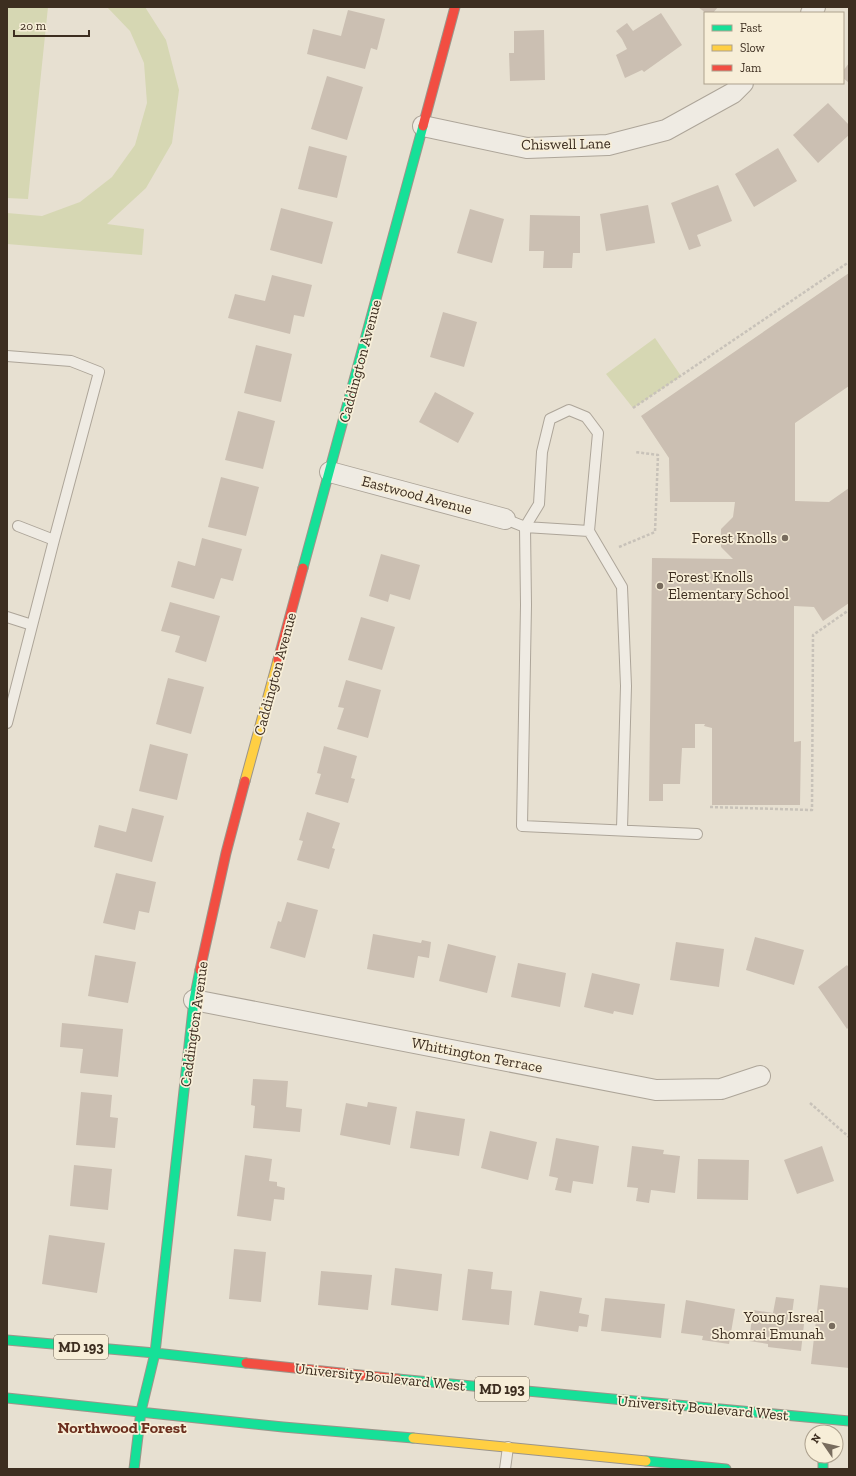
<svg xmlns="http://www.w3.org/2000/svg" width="856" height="1476" font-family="'Zilla Slab',serif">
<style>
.green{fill:#d6d7b3}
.building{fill:#cbbfb2}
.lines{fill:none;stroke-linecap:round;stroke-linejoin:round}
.lane-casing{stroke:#ada599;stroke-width:12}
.street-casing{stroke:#ada599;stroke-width:22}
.fast-casing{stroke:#9c958a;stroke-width:11}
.slow-casing{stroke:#9c958a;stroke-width:11}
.jam-casing{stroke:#9c958a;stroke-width:11}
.path{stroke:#c8c2b9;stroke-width:2.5;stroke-dasharray:3 2;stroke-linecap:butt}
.lane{stroke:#efebe3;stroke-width:10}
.street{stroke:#efebe3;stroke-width:20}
.fast{stroke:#16e098;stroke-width:9}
.slow{stroke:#ffcf43;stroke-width:9}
.jam{stroke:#f24e42;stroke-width:9}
.poi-dot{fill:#786c5e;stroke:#f7eed8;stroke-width:1.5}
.labels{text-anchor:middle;stroke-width:3.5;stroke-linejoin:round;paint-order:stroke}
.shield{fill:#f7eed8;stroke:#756857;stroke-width:1}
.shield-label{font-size:14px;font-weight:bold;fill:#3d2e20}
.street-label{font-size:15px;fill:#3d2e20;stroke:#f7eed8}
.poi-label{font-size:15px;fill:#3d2e20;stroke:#f7eed8;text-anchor:end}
.neighbourhood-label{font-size:16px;font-weight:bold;fill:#6b2e1e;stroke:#f7eed8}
</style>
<rect width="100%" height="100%" fill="#e7e0d1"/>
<path class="green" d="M7 7H48L28 199 7 198Z
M107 7H145L166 40 179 90 172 143 146 188 107 224 144 229 142 255 7 244V213L42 216 80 202 112 177 135 145 147 103 144 63 130 31Z
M655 338 681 376 633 408 606 374Z"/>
<path class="building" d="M698 7H718L713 13H706Z
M348 10 385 19 377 50 371 48 365 69 307 54 313 29 341 36Z
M661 13 682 45 644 72 642 70 625 78 616 55 627 49 622 39 616 31 627 23 633 31Z
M544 30 545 80 510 81 509 53H514V31Z
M849 63V83L843 78V71Z
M327 76 363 87 347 140 311 129Z
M828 103 849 125V135L818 163 793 135Z
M309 146 347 156 337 198 298 189Z
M778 148 797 181 754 207 735 174Z
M718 185 732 221 697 235 701 246 689 250 671 203Z
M648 205 655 243 606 251 600 214Z
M281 208 333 222 322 264 270 250Z
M470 209 504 219 492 263 457 253Z
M530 215 580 216V253H573L572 268H543L544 251H529Z
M849 273V386L795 423V501L829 502 849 488V603L823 621 814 607 794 606V742L801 741 800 805H712V728L704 726 705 724H695V748H682L680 784H663V801H649L652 558 733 559 721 547V529L733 517 735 502H670L669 458 641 416Z
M272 275 312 285 304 317 294 315 290 334 228 318 235 294 265 301Z
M443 312 477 322 464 367 430 357Z
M256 345 292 354 281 402 244 393Z
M435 392 474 413 458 443 419 422Z
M238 411 275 421 263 469 225 460Z
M221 477 259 487 246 536 208 527Z
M202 538 242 549 233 581 221 578 214 599 171 587 178 561 195 566Z
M381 554 420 565 410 600 390 594 388 602 369 596Z
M170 602 220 616 206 662 175 652 180 636 161 631Z
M361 617 395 627 382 670 348 660Z
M168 678 204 687 191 734 156 724Z
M346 680 381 690 368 738 337 729 344 708 338 707Z
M150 744 188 754 177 800 139 791Z
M324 746 357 756 351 778 355 779 348 803 315 794 321 774 317 773Z
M132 808 164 816 152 862 94 847 99 825 126 832Z
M307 812 340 823 332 848 335 849 329 869 297 860 303 841 299 840Z
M116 873 156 882 149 913 139 911 135 930 103 923Z
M287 902 318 910 305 958 270 948 278 921 281 922Z
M373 934 421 943 422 940 431 942 429 958 418 956 414 978 367 969Z
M755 937 804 950 794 985 746 970Z
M676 942 724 949 719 987 670 980Z
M448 944 496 956 487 993 439 981Z
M95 955 136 962 128 1003 88 996Z
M518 963 566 973 560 1007 511 997Z
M847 965 849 968V1027L847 1029 818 987Z
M592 973 640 984 633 1015 614 1011 613 1014 584 1007Z
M62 1023 123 1029 118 1077 80 1073 83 1049 60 1047Z
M253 1079 288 1081 286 1107 302 1109 300 1132 253 1128 255 1106 251 1105Z
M81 1092 112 1095 110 1117 118 1118 115 1148 76 1145Z
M368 1102 397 1107 390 1145 340 1135 346 1103 367 1107Z
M416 1111 465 1119 459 1156 410 1148Z
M490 1131 537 1142 528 1180 481 1168Z
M556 1138 599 1146 593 1184 573 1181 571 1193 555 1190 558 1178 549 1176Z
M632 1146 664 1150 663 1154 680 1156 675 1193 651 1190 649 1203 636 1201 638 1188 627 1187Z
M822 1146 834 1181 797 1194 784 1160Z
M245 1155 272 1159 269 1181 277 1182V1186L285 1188 284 1200 274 1199 271 1221 237 1216Z
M698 1159 749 1160 748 1200 697 1199Z
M74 1165 112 1169 108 1210 70 1206Z
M49 1235 105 1243 97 1293 42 1284Z
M234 1249 266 1252 261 1302 229 1299Z
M395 1268 442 1274 438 1311 391 1305Z
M468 1269 493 1272 491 1289 512 1291 509 1325 462 1320Z
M321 1271 372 1275 368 1310 318 1305Z
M820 1285 849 1288V1368L811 1364Z
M540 1291 582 1298 579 1313 589 1315 587 1327 579 1326 578 1332 534 1325Z
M776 1297 794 1299 791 1322 804 1324 801 1351 768 1347V1344L749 1341 753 1310 773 1313Z
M605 1298 665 1304 661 1338 601 1331Z
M686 1300 735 1309 729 1344 702 1340 703 1336 681 1333Z"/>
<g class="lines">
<g class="lane-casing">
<path id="lane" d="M7 356 71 361 99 372 54 540 7 723
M505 519 525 527 589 531
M18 526 54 540
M7 617 32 625
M622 829 626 686 622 587 589 531 598 433 586 417 569 410 550 419 542 452 539 504 525 527 526 605 522 826 697 834
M505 1469 508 1447"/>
</g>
<g class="street-casing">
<path id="street" d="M811 13 815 7
M423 126 527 148 608 145 666 130 733 93 743 83
M330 472 505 519
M194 1000 656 1090 721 1089 760 1076"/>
</g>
<g class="fast-casing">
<path id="fast" d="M303 568 423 126
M7 1340 155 1353 246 1363
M398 1379 849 1421
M7 1398 283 1427 413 1438
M823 1456V1469
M646 1461 726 1469
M134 1469 141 1411 155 1353 194 1000 200 970"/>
</g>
<g class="slow-casing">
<path id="slow" d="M245 781 278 660
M413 1438 646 1461"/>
</g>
<g class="jam-casing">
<path id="jam" d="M423 126 455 7
M278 660 303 568
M200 970 226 853 245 781
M246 1363 398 1379"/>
</g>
<path class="path" d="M633 408 849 262
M619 547 655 532 658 455 635 452
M710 807 812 810 813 635 849 610
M810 1103 849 1137"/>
<use href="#lane" class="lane"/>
<use href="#street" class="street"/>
<use href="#fast" class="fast"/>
<use href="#slow" class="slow"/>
<use href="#jam" class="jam"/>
</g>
<g class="poi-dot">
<circle cx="785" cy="538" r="4"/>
<circle cx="660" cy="586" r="4"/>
<circle cx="832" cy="1326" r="4"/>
</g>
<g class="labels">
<g class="shield">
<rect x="54" y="1335" width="54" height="24" rx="3"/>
<rect x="475" y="1377" width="54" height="24" rx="3"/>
</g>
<g class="shield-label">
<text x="81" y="1352">MD 193</text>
<text x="502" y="1394">MD 193</text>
</g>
<g class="street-label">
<text transform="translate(566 144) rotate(-1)" y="5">Chiswell Lane</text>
<text transform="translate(360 361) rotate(-75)" y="5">Caddington Avenue</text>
<text transform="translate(417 495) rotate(15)" y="5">Eastwood Avenue</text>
<text transform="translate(275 674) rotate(-75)" y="5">Caddington Avenue</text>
<text transform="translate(194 1024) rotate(-82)" y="5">Caddington Avenue</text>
<text transform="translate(477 1055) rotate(11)" y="5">Whittington Terrace</text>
<text transform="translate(380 1377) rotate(6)" y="5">University Boulevard West</text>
<text transform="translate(703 1408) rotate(5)" y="5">University Boulevard West</text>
</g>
<g class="poi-label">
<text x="777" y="543">Forest Knolls</text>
<text x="668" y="582" text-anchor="start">Forest Knolls<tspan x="668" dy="17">Elementary School</tspan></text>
<text x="824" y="1322">Young Isreal<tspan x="824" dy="17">Shomrai Emunah</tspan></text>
</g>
<g class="neighbourhood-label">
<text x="122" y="1433">Northwood Forest</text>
</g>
</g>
<rect width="856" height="1476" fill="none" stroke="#3d2e20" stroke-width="16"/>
<rect x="704" y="12" width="140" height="72" fill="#f7eed8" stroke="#ada18e"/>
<rect x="712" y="25" width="20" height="6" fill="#16e098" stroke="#ada18e"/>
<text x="740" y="32" font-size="12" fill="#3d2e20">Fast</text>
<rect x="712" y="45" width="20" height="6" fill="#ffcf43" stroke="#ada18e"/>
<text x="740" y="52" font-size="12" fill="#3d2e20">Slow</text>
<rect x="712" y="65" width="20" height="6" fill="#f24e42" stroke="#ada18e"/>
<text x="740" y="72" font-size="12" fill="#3d2e20">Jam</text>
<g transform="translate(824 1444) rotate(304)"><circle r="19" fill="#f7eed8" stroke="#ada18e"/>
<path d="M0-3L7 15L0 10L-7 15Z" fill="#786c5e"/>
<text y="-6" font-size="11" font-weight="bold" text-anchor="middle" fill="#3d2e20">N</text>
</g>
<path d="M14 30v6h75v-6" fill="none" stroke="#3d2e20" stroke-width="2"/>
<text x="20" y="30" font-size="12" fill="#3d2e20" stroke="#f7eed8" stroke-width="3" paint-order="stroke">20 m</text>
</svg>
